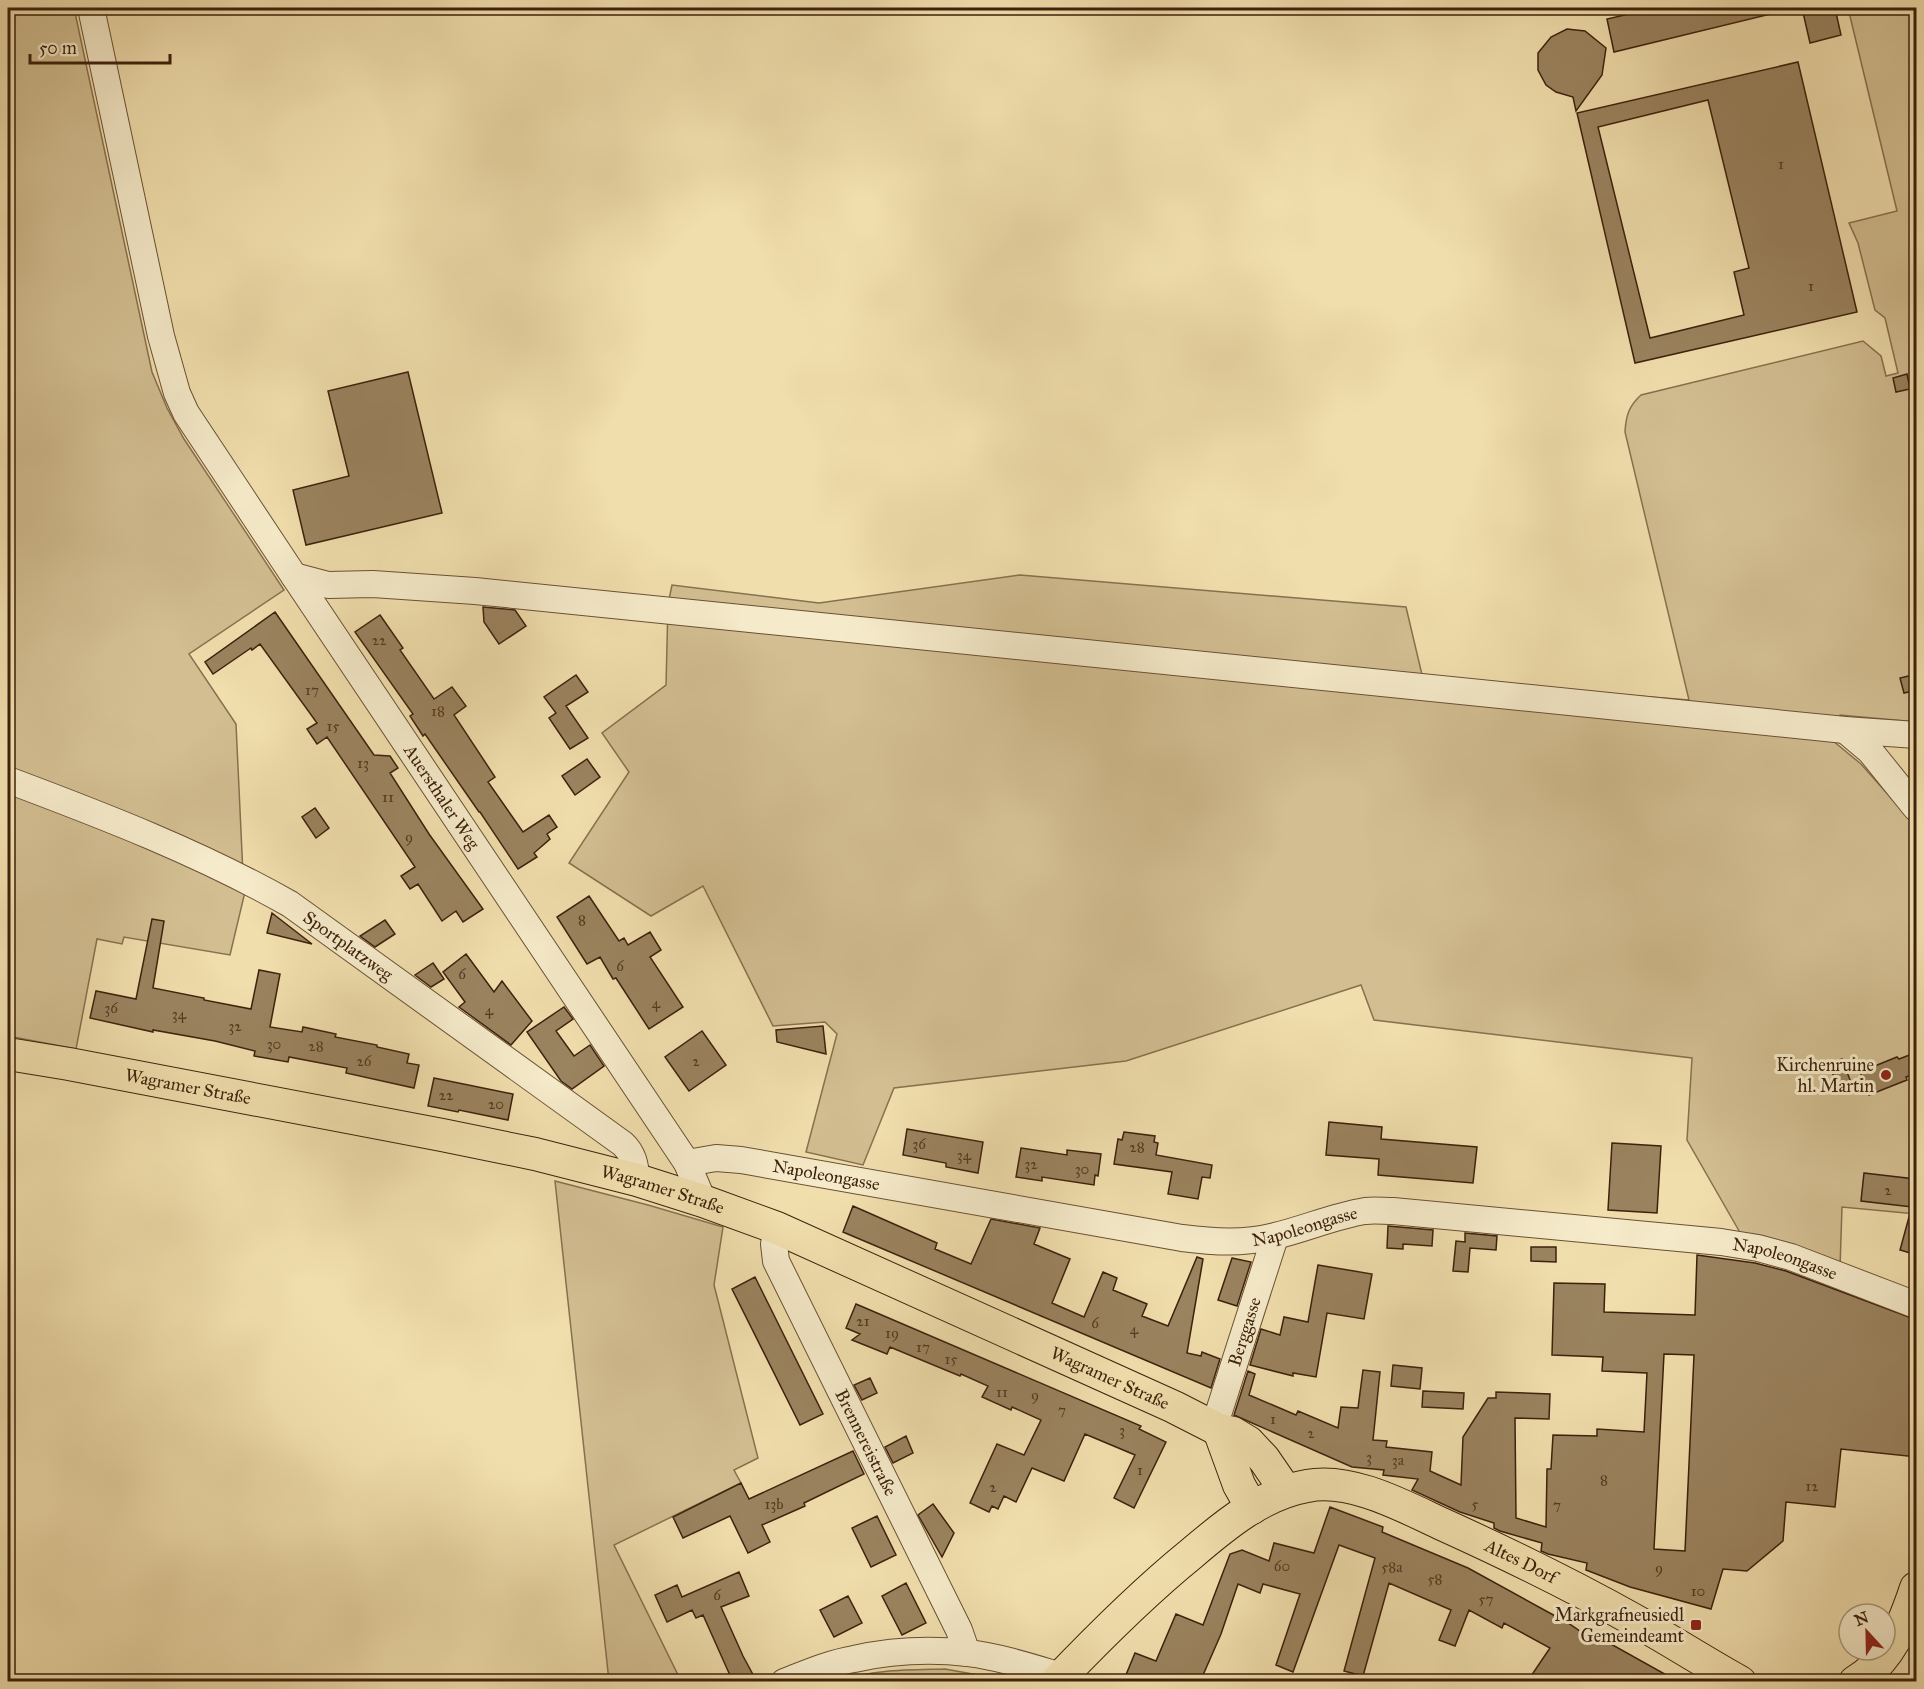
<svg xmlns="http://www.w3.org/2000/svg" width="1924" height="1689" font-family="'IM FELL Great Primer',serif">
<style>
.green{fill:#d2be91;stroke:#88704e;stroke-width:1.5}
.building{fill:#9a835f;stroke:#3d210c;stroke-width:1.5;fill-rule:evenodd}
.lines{fill:none;stroke-linecap:round;stroke-linejoin:round}
.minor-casing{stroke:#6a5034;stroke-width:28}
.major-casing{stroke:#3d210c;stroke-width:34}
.minor{stroke:#f5eac9;stroke-width:26}
.major{stroke:#f0deac;stroke-width:32}
.poi-dot{fill:#8f2418;stroke:#f5eac9;stroke-width:2}
.labels{text-anchor:middle;stroke-width:6;stroke-linejoin:round;paint-order:stroke}
.number-label{font-size:15px;fill:#543a21}
.street-label{font-size:18px;fill:#3d210c;stroke:#f5eac9}
.poi-label{font-size:18px;fill:#3d210c;stroke:#f5eac9;text-anchor:end}
</style>
<rect width="100%" height="100%" fill="#f0deac"/>
<filter id="stains"><feTurbulence type="fractalNoise" baseFrequency=".00333" numOctaves="4"/><feColorMatrix values="0 0 0 0 .2 0 0 0 0 .09 0 0 0 0 .02 0 0 0 .5 -.17"/></filter>
<radialGradient id="worn" r=".72"><stop offset=".6" stop-color="#630" stop-opacity="0"/><stop offset="1" stop-color="#630" stop-opacity=".3"/></radialGradient>
<path class="green" d="M8 8H74L152 372 167 408 184 439 284 590 189 654 236 724 244 896 230 955 124 937 122 944 97 939 76 1049 8 1036Z
M1848 8H1916V722L1840 715 1832 740 1861 764 1916 826V1214L1842 1207 1840 1268 1742 1236 1687 1140 1692 1058 1374 1020 1361 985 1126 1061 894 1088 863 1165 806 1152 837 1034 825 1022 773 1026 703 886 651 916 569 863 629 772 602 733 666 685 668 604 672 585 819 603 1020 575 1406 607 1423 679 1689 700 1625 432C1626 415 1629 406 1641 395L1863 341 1881 356 1886 376 1898 373 1885 318 1875 310 1858 243 1849 223 1897 211Z
M555 1181 648 1205 723 1227 714 1285 758 1458 734 1470 741 1483 614 1545 681 1681H609Z
M945 1669 1011 1681H841C873 1669 911 1670 945 1669Z"/>
<path class="building" d="M1655 8H1775V13L1614 52 1607 19Z
M1802 8H1835L1841 35 1810 43Z
M1567 29 1585 31 1606 48 1602 75 1576 111 1573 97 1556 92 1546 85 1538 70V53L1551 37Z
M1798 62 1857 312 1635 363 1577 113ZM1708 100 1749 268 1734 272 1744 315 1650 338 1598 127Z
M408 372 442 513 306 545 293 490 349 476 328 391Z
M1907 374 1910 389 1896 392 1893 378Z
M483 607 515 610 526 626 499 644 484 622Z
M275 612 374 755 390 756 398 768 390 773 429 834 483 909 463 922 456 911 442 921 418 884 410 889 401 876 415 867 327 737 317 744 307 729 317 723 260 644 252 650 251 648 213 674 205 662Z
M380 615 403 648 400 650 434 699 452 687 466 706 454 715 495 777 488 782 523 832 549 815 557 827 547 834 550 839 534 853 537 857 518 869 480 812H479L425 734 423 736 410 716 413 714 355 632Z
M1917 674V690L1904 693 1900 678Z
M576 675 588 692 566 706 588 738 570 749 549 718 556 713 544 697Z
M587 759 600 777 575 795 562 776Z
M315 808 329 828 316 838 302 817Z
M589 896 619 941 624 938 628 945 650 932 661 950 650 957 683 1007 649 1029 616 978 613 979 600 957 587 964 557 917Z
M272 913 281 920 312 944 267 933Z
M152 919 164 921 153 988 204 998V1000L251 1009 259 970 280 974 270 1027 302 1032 303 1027 336 1034 335 1037 377 1045V1047L409 1054 407 1063 419 1065 414 1088 346 1073 347 1068 289 1057 288 1062 254 1056 255 1051 215 1041 153 1030V1032L90 1018 96 991 136 999Z
M385 920 395 934 375 947 360 936Z
M466 954 494 992 502 981 532 1021 511 1045 459 1007 465 1002 443 972Z
M433 963 444 979 431 987 415 975Z
M564 1007 573 1019 556 1031 574 1056 590 1045 604 1066 572 1089 561 1081 527 1032Z
M823 1026 826 1054 777 1042 776 1030Z
M702 1031 726 1065 689 1091 665 1057Z
M1917 1052V1073L1906 1077 1907 1080 1869 1095 1860 1072 1897 1057 1899 1059Z
M1842 1059 1852 1085 1839 1090 1829 1064Z
M434 1078 513 1094 508 1120 459 1110 458 1112 428 1106Z
M1329 1122 1382 1127 1381 1139 1477 1147 1473 1183 1378 1175 1379 1159 1326 1155Z
M907 1129 983 1142 978 1173 946 1167V1163L903 1155Z
M1124 1132 1155 1136 1154 1142 1158 1143 1156 1155 1212 1165 1210 1178 1202 1177 1198 1199 1168 1194 1172 1172 1114 1164 1118 1139 1122 1140Z
M1612 1143 1661 1146 1657 1213 1608 1210Z
M1021 1148 1067 1155V1150L1101 1154 1098 1176 1095 1175 1094 1185 1042 1177V1181L1016 1177Z
M1864 1173 1915 1179 1912 1207 1861 1201Z
M853 1206 937 1243 935 1249 971 1264 991 1219 1040 1228 1034 1244 1070 1259 1052 1303 1084 1317 1103 1272 1117 1278 1113 1290 1147 1304 1142 1316 1168 1326 1197 1257 1203 1259 1187 1353 1201 1356 1202 1352 1220 1359 1211 1388 843 1232Z
M1912 1206H1917V1255L1900 1250Z
M1388 1226 1433 1230 1432 1246 1403 1244V1249L1387 1248Z
M1465 1233 1497 1236 1496 1250 1470 1248 1468 1272 1453 1271 1456 1241 1465 1242Z
M1531 1247H1556V1262L1531 1261Z
M1697 1255 1755 1263 1786 1271 1917 1320V1457L1841 1449 1835 1507 1786 1502 1783 1541 1747 1571 1723 1569 1711 1609 1630 1587 1586 1570 1587 1563 1548 1554 1541 1551 1542 1543 1500 1531 1494 1528V1523L1460 1512 1412 1490 1418 1479 1383 1475 1384 1470 1352 1467 1234 1415 1248 1371 1255 1374 1249 1395 1296 1415 1298 1411 1338 1428 1341 1407 1358 1408 1363 1370 1380 1372 1373 1440 1387 1441 1386 1447 1432 1452 1430 1471 1461 1485 1463 1437 1488 1398H1496V1392L1550 1394 1549 1419 1515 1418 1516 1518 1546 1527 1547 1469H1551L1553 1435 1597 1436V1429L1644 1432 1647 1373 1602 1371 1603 1357 1552 1355 1554 1283 1605 1284 1604 1312 1695 1315ZM1664 1354 1694 1355 1685 1551 1654 1549Z
M1232 1258 1251 1262 1237 1306 1218 1300Z
M1318 1265 1372 1274 1364 1319 1327 1313 1316 1377 1293 1373V1376L1250 1365 1261 1329 1280 1335 1284 1317 1308 1322Z
M755 1277 823 1414 800 1425 732 1289Z
M856 1304 1141 1426 1139 1429 1166 1442 1134 1508 1114 1498 1135 1455 1085 1434 1064 1481 1032 1468 1016 1502 1004 1496 998 1509 992 1506 989 1512 970 1503 997 1444 1024 1455 1041 1420 1012 1407 1011 1410 982 1397 988 1386 961 1374 960 1376 890 1347 887 1354 852 1340 860 1334 846 1328Z
M1393 1365 1422 1368 1420 1389 1391 1386Z
M870 1378 877 1393 862 1400 854 1385Z
M1423 1391 1464 1393 1463 1409 1422 1407Z
M906 1436 913 1453 893 1463 885 1447Z
M853 1451 864 1474 804 1503 805 1506 762 1525 770 1542 748 1553 730 1516 683 1538 673 1517 741 1483 749 1499Z
M933 1504 954 1533 942 1557 918 1515Z
M1330 1507 1383 1527 1382 1532 1468 1568 1568 1623 1599 1644 1602 1639 1679 1682H1527L1550 1648 1504 1623 1502 1628 1469 1610 1455 1646 1439 1640 1451 1610 1389 1583 1363 1676 1344 1671 1375 1558 1339 1545 1293 1672 1276 1665 1300 1594 1263 1584 1260 1593 1238 1584 1221 1634 1200 1682H1123L1135 1653 1156 1661 1176 1614 1203 1625 1230 1554 1242 1550 1269 1561 1274 1543 1314 1553Z
M877 1516 896 1555 871 1567 852 1528Z
M739 1572 749 1596 721 1607 743 1656 757 1682H733L703 1615 696 1618 692 1610 667 1622 655 1595 677 1585 682 1597Z
M906 1583 926 1623 902 1635 882 1596Z
M848 1596 862 1623 834 1637 820 1610Z"/>
<g class="lines">
<g class="minor-casing">
<g id="minor">
<path id="s1" d="M91 8 161 336 177 393 186 413 294 576 687 1163 703 1201"/>
<path d="M294 576 328 585 373 584 475 591 1845 730 1916 735"/>
<path d="M1845 730 1870 751 1916 808"/>
<path id="s2" d="M8 780C104 816 200 853 290 904L623 1144C634 1154 635 1166 637 1180"/>
<path id="s3" d="M687 1163 716 1158 741 1160 1182 1238C1214 1242 1244 1244 1275 1236 1305 1229 1334 1216 1365 1211 1374 1210 1384 1211 1393 1211L1721 1242 1758 1248 1791 1257 1916 1305"/>
<path id="s4" d="M777 1228 774 1244 776 1261 959 1630 967 1653"/>
<path id="s5" d="M1214 1427 1275 1237"/>
<path d="M784 1682C807 1673 830 1663 854 1659 890 1651 931 1649 968 1653 1000 1657 1031 1667 1061 1676"/>
</g>
</g>
<g class="major-casing">
<g id="major">
<path id="s6" d="M8 1054 69 1064 442 1135 535 1154 637 1180 703 1201 777 1228 1174 1407 1219 1430 1233 1433 1248 1442 1264 1459 1286 1491"/>
<path d="M1219 1430 1239 1485 1252 1508"/>
<path id="s7" d="M1056 1682C1099 1637 1143 1593 1191 1554 1225 1525 1262 1494 1307 1486 1351 1477 1405 1507 1444 1525 1508 1554 1573 1586 1634 1620 1670 1640 1704 1662 1740 1682"/>
<path d="M1855 1682C1890 1661 1904 1624 1916 1588"/>
</g>
</g>
<use href="#minor" class="minor"/>
<use href="#major" class="major"/>
</g>
<g class="poi-dot">
<circle cx="1886" cy="1075" r="6"/>
<rect x="1690" y="1619" width="12" height="12" rx="3"/>
</g>
<g class="labels">
<g class="number-label">
<text x="1781" y="169">1</text>
<text x="1811" y="291">1</text>
<text x="379" y="645">22</text>
<text x="312" y="695">17</text>
<text x="438" y="716">18</text>
<text x="333" y="731">15</text>
<text x="363" y="768">13</text>
<text x="388" y="802">11</text>
<text x="409" y="842">9</text>
<text x="582" y="925">8</text>
<text x="620" y="971">6</text>
<text x="462" y="979">6</text>
<text x="656" y="1008">4</text>
<text x="111" y="1013">36</text>
<text x="489" y="1015">4</text>
<text x="179" y="1019">34</text>
<text x="235" y="1031">32</text>
<text x="274" y="1049">30</text>
<text x="316" y="1051">28</text>
<text x="364" y="1066">26</text>
<text x="696" y="1066">2</text>
<text x="446" y="1100">22</text>
<text x="496" y="1109">20</text>
<text x="919" y="1149">36</text>
<text x="1137" y="1152">28</text>
<text x="964" y="1160">34</text>
<text x="1031" y="1169">32</text>
<text x="1082" y="1174">30</text>
<text x="1888" y="1195">2</text>
<text x="863" y="1326">21</text>
<text x="1095" y="1328">6</text>
<text x="1134" y="1334">4</text>
<text x="892" y="1338">19</text>
<text x="923" y="1352">17</text>
<text x="951" y="1364">15</text>
<text x="1002" y="1397">11</text>
<text x="1035" y="1400">9</text>
<text x="1062" y="1415">7</text>
<text x="1273" y="1424">1</text>
<text x="1122" y="1435">3</text>
<text x="1311" y="1438">2</text>
<text x="1369" y="1462">3</text>
<text x="1398" y="1465">3a</text>
<text x="1140" y="1475">1</text>
<text x="1604" y="1485">8</text>
<text x="1812" y="1491">12</text>
<text x="993" y="1492">2</text>
<text x="774" y="1509">13b</text>
<text x="1475" y="1509">5</text>
<text x="1557" y="1510">7</text>
<text x="1282" y="1571">60</text>
<text x="1392" y="1572">58a</text>
<text x="1659" y="1573">9</text>
<text x="1435" y="1584">58</text>
<text x="1698" y="1596">10</text>
<text x="717" y="1600">6</text>
<text x="1486" y="1604">57</text>
</g>
<g class="street-label">
<text dy="6" stroke="none"><textPath href="#s1" startOffset="878">Auersthaler Weg</textPath></text>
<text dy="6" stroke="none"><textPath href="#s2" startOffset="380">Sportplatzweg</textPath></text>
<text dy="6" stroke="none"><textPath href="#s6" startOffset="183">Wagramer Straße</textPath></text>
<text dy="6" stroke="none"><textPath href="#s3" startOffset="141">Napoleongasse</textPath></text>
<text dy="6" stroke="none"><textPath href="#s6" startOffset="669">Wagramer Straße</textPath></text>
<text dy="6" stroke="none"><textPath href="#s3" startOffset="627">Napoleongasse</textPath></text>
<text dy="6" stroke="none"><textPath href="#s3" startOffset="1113">Napoleongasse</textPath></text>
<text dy="6" stroke="none"><textPath href="#s5" startOffset="100">Berggasse</textPath></text>
<text dy="6" stroke="none"><textPath href="#s6" startOffset="1155">Wagramer Straße</textPath></text>
<text dy="6" stroke="none"><textPath href="#s4" startOffset="236">Brennereistraße</textPath></text>
<text dy="6" stroke="none"><textPath href="#s7" startOffset="552">Altes Dorf</textPath></text>
</g>
<g class="poi-label">
<text x="1874" y="1071">Kirchenruine<tspan x="1874" dy="21">hl. Martin</tspan></text>
<text x="1684" y="1621">Markgrafneusiedl<tspan x="1684" dy="21">Gemeindeamt</tspan></text>
</g>
</g>
<rect width="1924" height="1689" fill="none" stroke="#f0deac" stroke-width="30"/>
<rect x="9" y="9" width="1906" height="1671" fill="none" stroke="#3d210c" stroke-width="3"/>
<rect x="15" y="15" width="1894" height="1659" fill="none" stroke="#3d210c" stroke-width="1.5"/>
<g transform="translate(1867 1632) rotate(338)"><circle r="28" fill="#f5eac9" stroke="#ab9a7d" stroke-width="1.5"/>
<path d="M0-4.5L10 22L0 15L-10 22Z" fill="#8f2418"/>
<text y="-9" font-size="16" font-weight="bold" text-anchor="middle" fill="#3d210c">N</text>
</g>
<path d="M30 54v9h140v-9" fill="none" stroke="#3d210c" stroke-width="3"/>
<text x="39" y="54" font-size="18" fill="#3d210c" stroke="#f5eac9" stroke-width="4.5" paint-order="stroke">50 m</text>
<rect width="100%" height="100%" filter="url(#stains)"/>
<rect width="100%" height="100%" fill="url(#worn)"/>
</svg>
